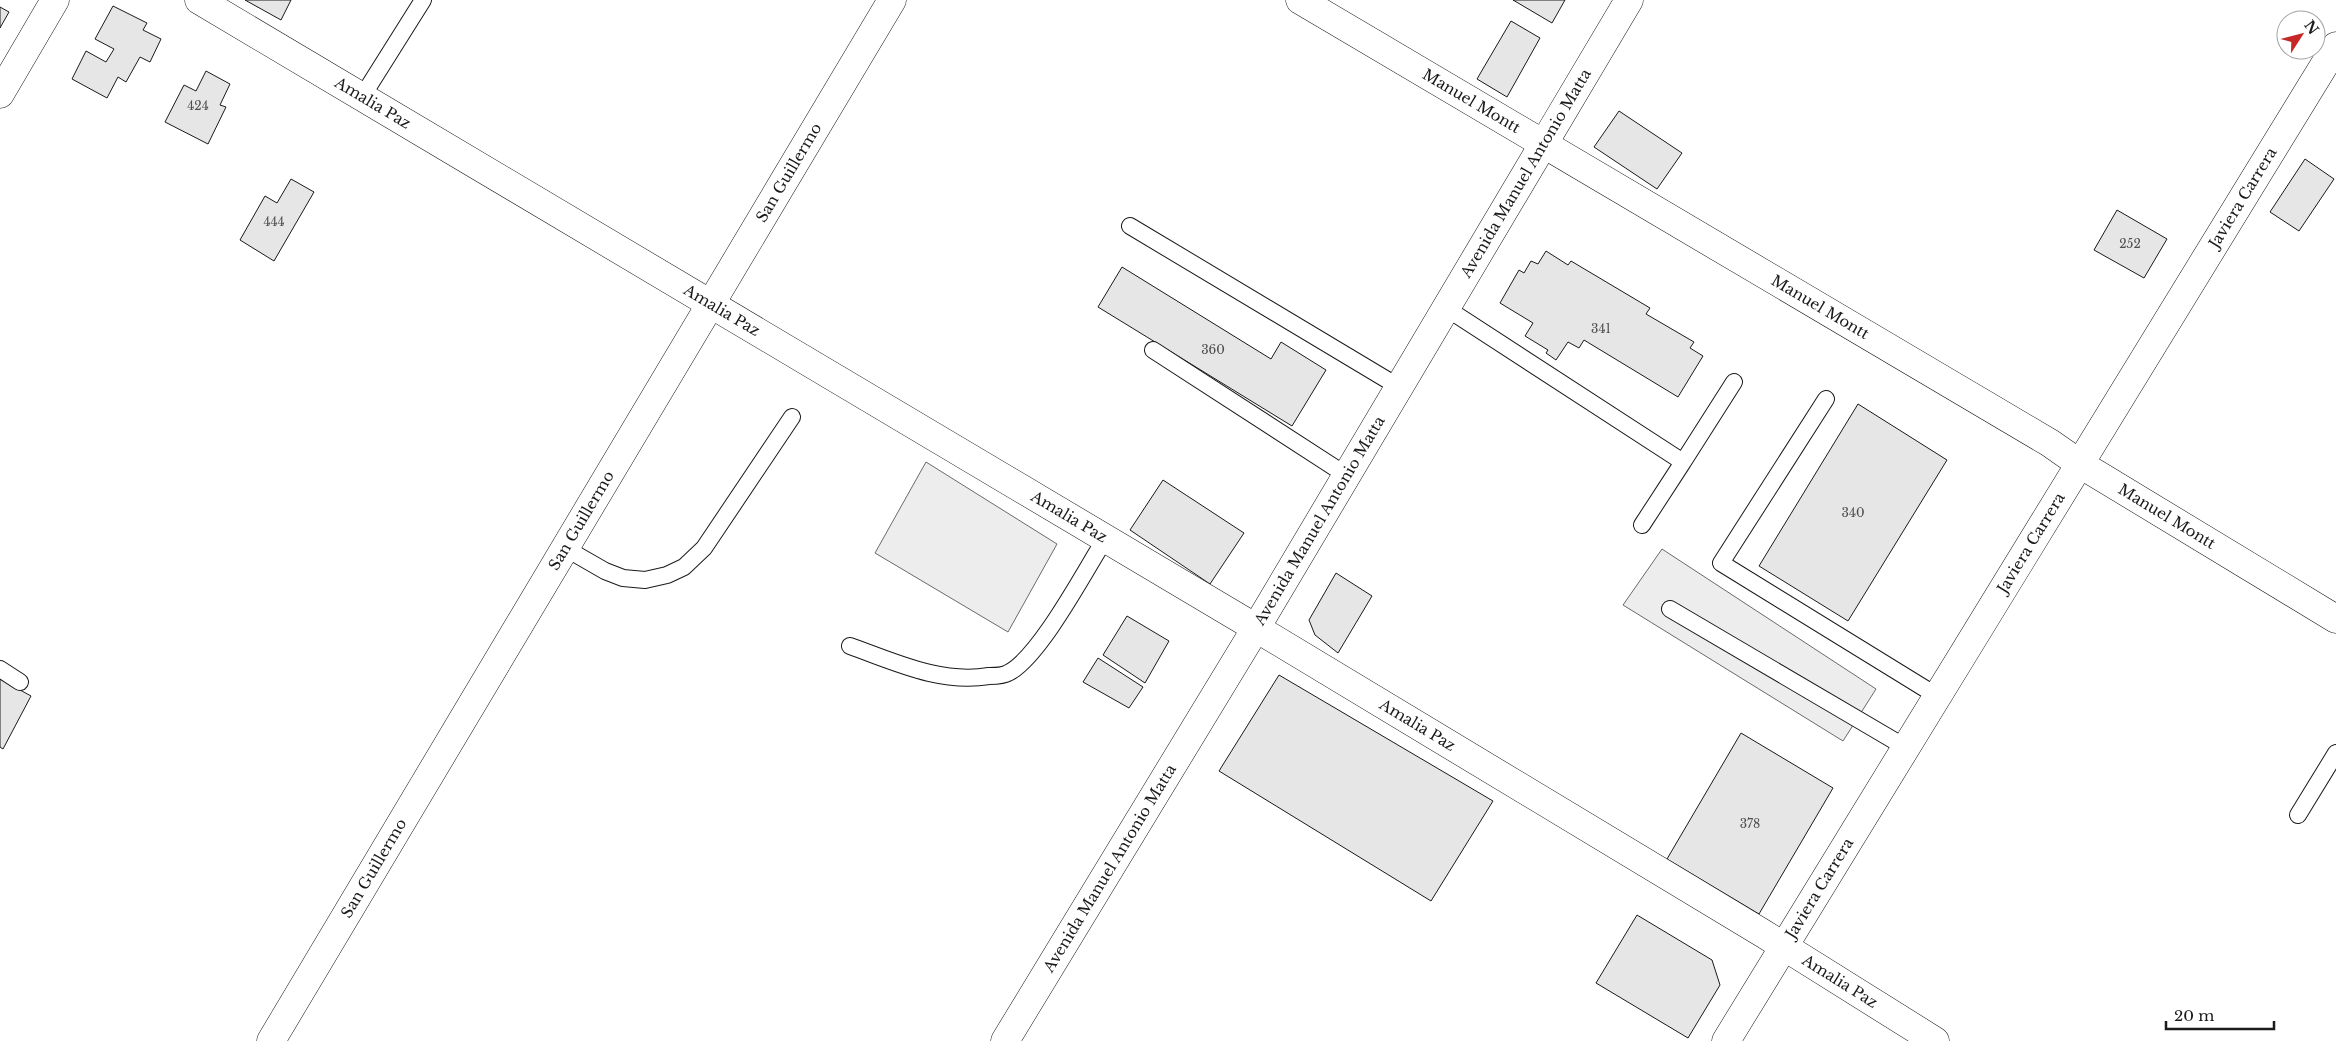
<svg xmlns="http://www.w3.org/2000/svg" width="2336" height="1041" font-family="'Libre Baskerville',serif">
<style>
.built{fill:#ededed;stroke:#6a6a6a}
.building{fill:#e6e6e6;stroke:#1a1a1a}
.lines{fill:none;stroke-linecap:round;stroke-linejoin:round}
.lane-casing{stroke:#1a1a1a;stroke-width:18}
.street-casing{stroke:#1a1a1a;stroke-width:29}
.secondary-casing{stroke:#1a1a1a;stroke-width:29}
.lane{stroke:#fff;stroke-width:16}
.street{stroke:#fff;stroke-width:28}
.secondary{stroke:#fff;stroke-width:28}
.labels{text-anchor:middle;stroke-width:4;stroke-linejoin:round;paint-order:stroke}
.number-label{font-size:12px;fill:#4d4d4d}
.street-label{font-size:15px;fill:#1a1a1a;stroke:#fff}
</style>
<rect width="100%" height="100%" fill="#fff"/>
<path class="built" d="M926 462 1057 544 1008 632 875 553Z
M1662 549 1876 689 1843 741 1623 605Z"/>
<path class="building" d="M245 0H291L281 20Z
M1513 0H1565L1552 23Z
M113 6 147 23 143 30 161 39 150 62 140 57 126 82 118 77 107 98 72 79 86 51 106 62 114 49 95 39Z
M0 7 9 12 0 28Z
M1511 21 1540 38 1507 97 1477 79Z
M206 71 230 84 220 105 226 107 208 144 165 122 184 85 196 91Z
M1619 111 1682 153 1657 189 1594 147Z
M2305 159 2334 179 2299 231 2270 212Z
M291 179 314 192 274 261 240 240 265 196 277 203Z
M2117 210 2167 239 2144 278 2094 250Z
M1546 251 1568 265 1571 261 1650 308 1646 314 1694 342 1690 348 1703 356 1678 397 1584 340 1579 348 1568 342 1556 360 1546 353 1548 350 1525 336 1533 323 1500 303 1519 270 1524 273 1531 261 1538 264Z
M1122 267 1271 359 1281 342 1326 370 1292 426 1098 307Z
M1858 404 1947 460 1848 621 1759 566Z
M1163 480 1244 533 1210 584 1130 530Z
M1336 573 1372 596 1338 653 1315 635 1309 620Z
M1127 616 1169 641 1145 683 1103 655Z
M1098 658 1143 687 1129 708 1083 682Z
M1279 675 1493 801 1431 901 1219 771Z
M0 679 31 696 3 749 0 747Z
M1741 733 1833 788 1759 914 1667 859Z
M1637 915 1712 960 1720 985 1688 1038 1596 983Z"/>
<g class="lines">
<g class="lane-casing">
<path id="lane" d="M362 97 423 0
M1130 226 1399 387
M1446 308 1683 462 1734 382
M1153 350 1346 475
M1826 399 1721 563 1937 696
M1642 525 1683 462
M565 548 605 571 623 578 645 580 667 575 684 567 704 548 792 417
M1670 609 1905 747
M850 646C895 662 940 684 989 676 995 676 1003 676 1008 673 1039 658 1085 571 1105 539
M0 669 20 682
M2298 815 2336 753"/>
</g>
<g class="street-casing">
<g id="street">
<path id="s1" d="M199 0 1256 628 1764 934 1935 1041"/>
<path id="s2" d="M1300 0 2050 443 2080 464 2336 619"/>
<path d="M0 94 55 0"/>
<path id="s3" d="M271 1041 892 0"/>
</g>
</g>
<g class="secondary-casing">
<g id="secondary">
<path id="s4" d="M1005 1041 1256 628 1629 0"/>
<path id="s5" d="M1726 1041 2336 46"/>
</g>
</g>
<use href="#lane" class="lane"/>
<use href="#street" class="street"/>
<use href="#secondary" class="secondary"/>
</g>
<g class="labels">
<g class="number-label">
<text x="198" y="110">424</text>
<text x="274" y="226">444</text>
<text x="2130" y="248">252</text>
<text x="1601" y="333">341</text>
<text x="1213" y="354">360</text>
<text x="1853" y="517">340</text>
<text x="1750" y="828">378</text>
</g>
<g class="street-label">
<text dy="5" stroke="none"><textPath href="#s2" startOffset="199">Manuel Montt</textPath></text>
<text dy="5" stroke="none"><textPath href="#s1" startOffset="202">Amalia Paz</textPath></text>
<text dy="5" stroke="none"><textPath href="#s3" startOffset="1011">San Guillermo</textPath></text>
<text dy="5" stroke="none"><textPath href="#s4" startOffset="1012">Avenida Manuel Antonio Matta</textPath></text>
<text dy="5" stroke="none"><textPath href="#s5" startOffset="989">Javiera Carrera</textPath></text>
<text dy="5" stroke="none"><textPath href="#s2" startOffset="604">Manuel Montt</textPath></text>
<text dy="5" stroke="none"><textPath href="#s1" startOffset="608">Amalia Paz</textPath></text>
<text dy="5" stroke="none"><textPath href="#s2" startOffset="1009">Manuel Montt</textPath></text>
<text dy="5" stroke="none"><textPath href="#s1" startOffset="1012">Amalia Paz</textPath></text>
<text dy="5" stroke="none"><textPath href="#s3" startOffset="606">San Guillermo</textPath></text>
<text dy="5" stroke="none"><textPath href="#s4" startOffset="608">Avenida Manuel Antonio Matta</textPath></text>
<text dy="5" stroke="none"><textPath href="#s5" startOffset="584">Javiera Carrera</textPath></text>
<text dy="5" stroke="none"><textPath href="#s1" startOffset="1418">Amalia Paz</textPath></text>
<text dy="5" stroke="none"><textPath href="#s3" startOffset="201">San Guillermo</textPath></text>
<text dy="5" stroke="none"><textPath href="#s4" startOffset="202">Avenida Manuel Antonio Matta</textPath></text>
<text dy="5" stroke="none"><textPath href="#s5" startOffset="179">Javiera Carrera</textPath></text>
<text dy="5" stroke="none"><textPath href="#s1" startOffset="1912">Amalia Paz</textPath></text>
</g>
</g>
<g transform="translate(2301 35) rotate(54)"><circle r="24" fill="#ffffff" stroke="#a3a3a3"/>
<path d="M0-4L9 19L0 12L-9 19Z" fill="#c62828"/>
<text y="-8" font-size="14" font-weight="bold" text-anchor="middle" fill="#1a1a1a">N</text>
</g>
<path d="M2166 1021v8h108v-8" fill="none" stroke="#1a1a1a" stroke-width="2.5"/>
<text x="2174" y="1021" font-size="15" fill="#1a1a1a" stroke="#ffffff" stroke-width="4" paint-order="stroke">20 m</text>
</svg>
